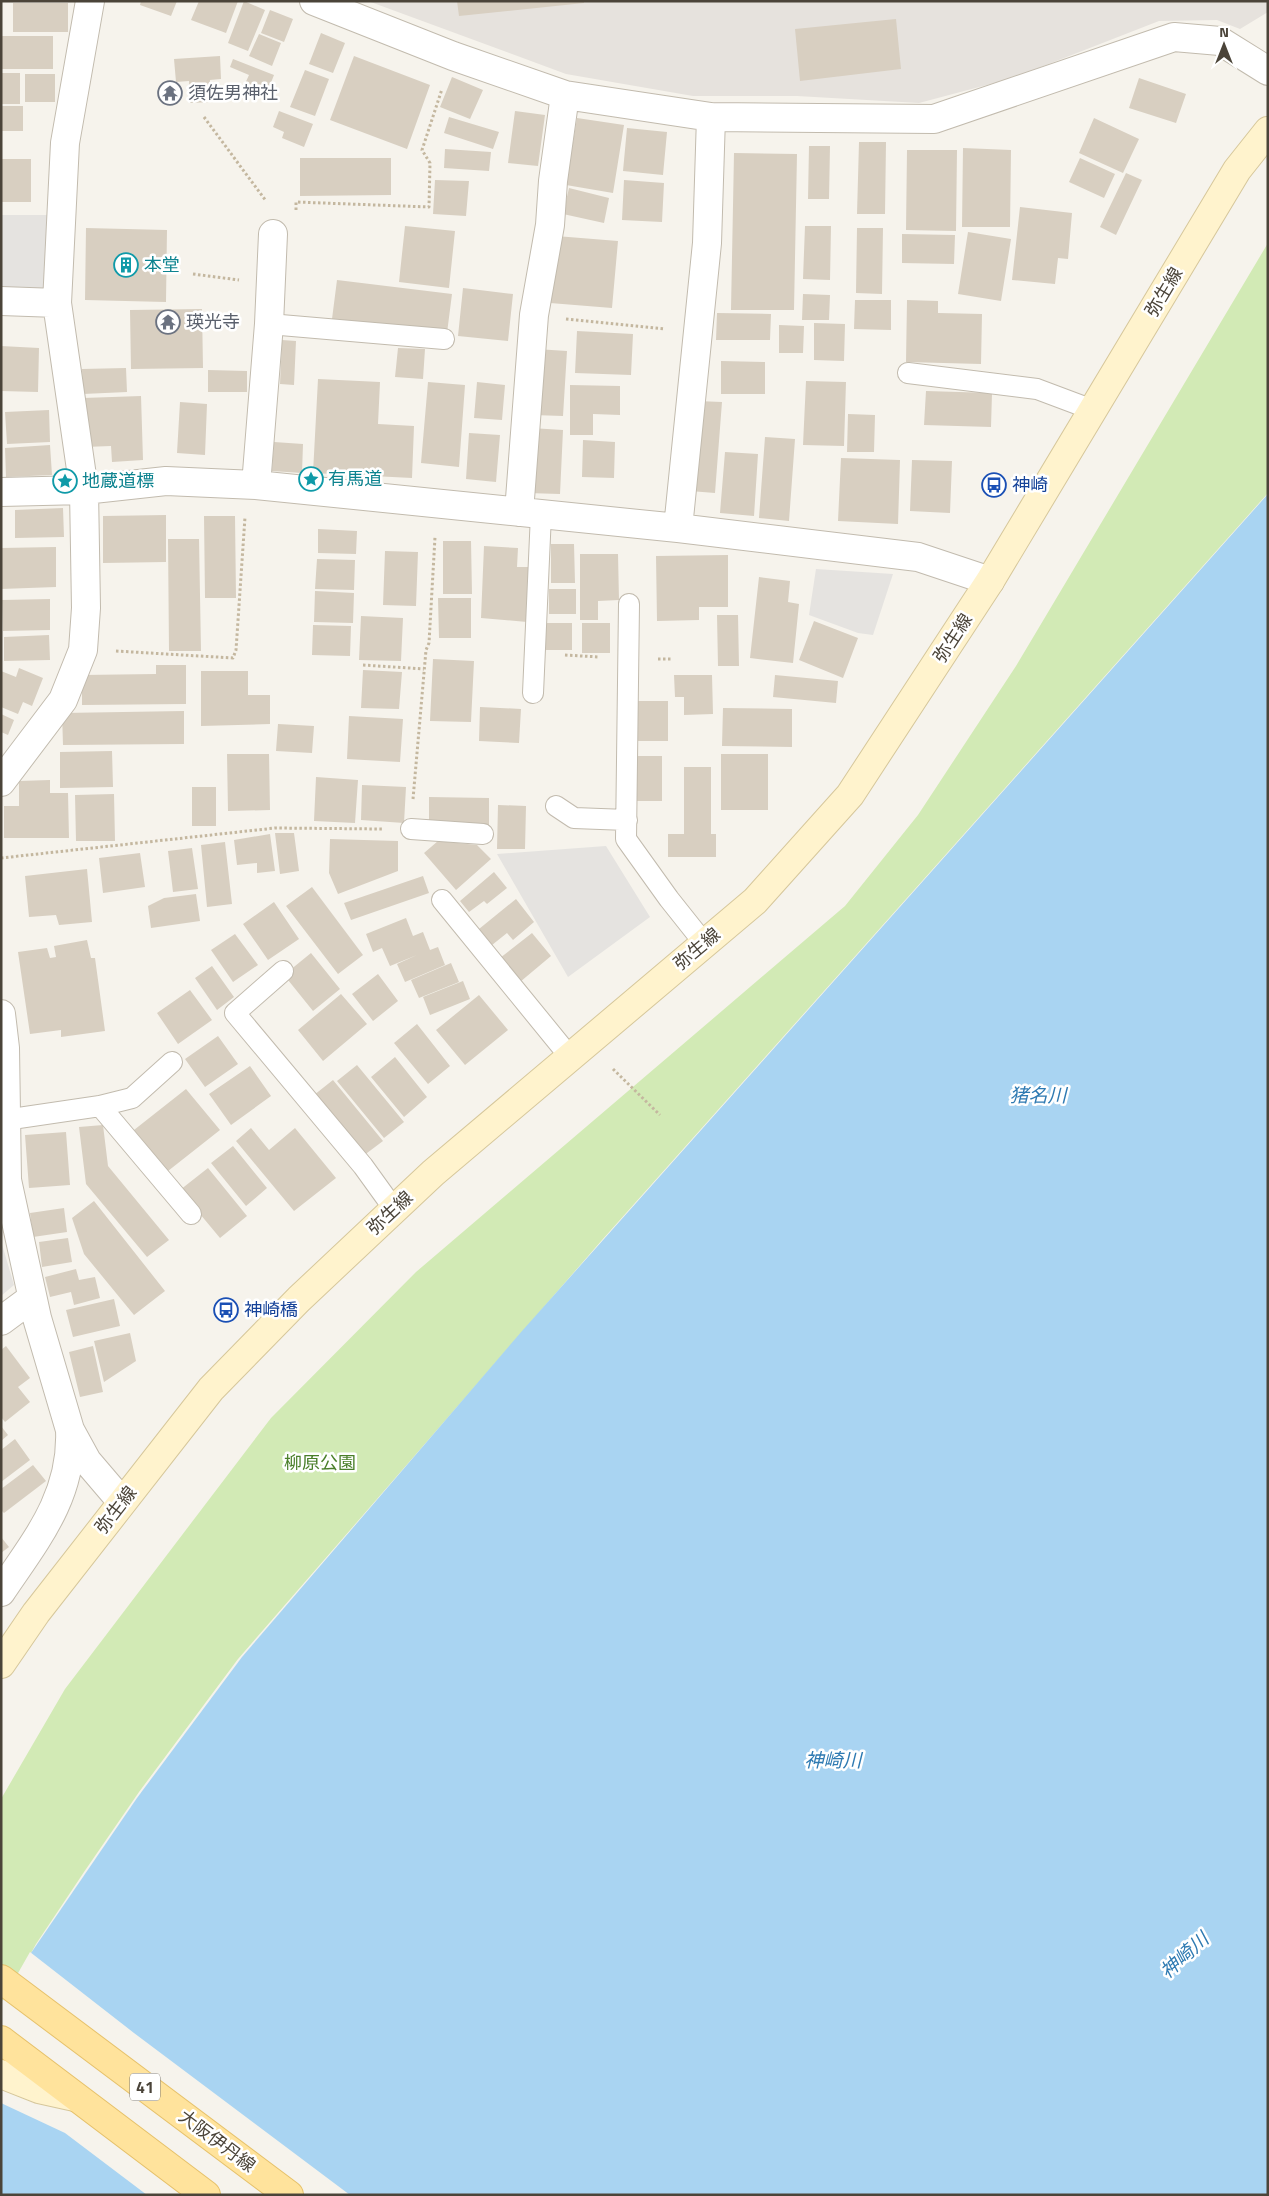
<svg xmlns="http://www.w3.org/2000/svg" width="1269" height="2196" font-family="'Titillium Web','Noto Sans JP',sans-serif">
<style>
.industrial{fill:#e6e2dd}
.green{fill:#d2eab5}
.parking{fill:#e5e3e0}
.water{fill:#a9d4f2}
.pier{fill:#f6f3ec}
.building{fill:#d8cfc1}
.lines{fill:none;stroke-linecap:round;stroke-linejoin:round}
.lane-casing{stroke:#c2bbae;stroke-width:22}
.street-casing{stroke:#c2bbae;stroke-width:30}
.secondary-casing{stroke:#d6c79b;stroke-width:30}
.primary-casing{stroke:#e6c16a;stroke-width:30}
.path{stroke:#c4b79f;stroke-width:3;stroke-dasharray:2.5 2.5;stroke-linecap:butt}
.lane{stroke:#fff;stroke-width:20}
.street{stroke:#fff;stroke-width:28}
.secondary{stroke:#fff3cd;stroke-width:28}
.primary{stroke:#ffe39c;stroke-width:28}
.labels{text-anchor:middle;stroke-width:5;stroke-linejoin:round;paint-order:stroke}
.shield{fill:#fff;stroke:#817c74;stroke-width:1}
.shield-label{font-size:16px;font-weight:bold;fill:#4b4439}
.worship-label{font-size:18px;fill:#5b616d;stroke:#fff;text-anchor:start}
.culture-label{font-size:18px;fill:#0d838f;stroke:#fff;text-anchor:start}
.street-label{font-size:18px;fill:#4b4439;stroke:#fff}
.transit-label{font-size:18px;fill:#164399;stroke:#fff;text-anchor:start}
.park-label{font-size:18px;fill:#4a7f2a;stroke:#fff}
.water-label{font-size:19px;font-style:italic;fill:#2e7ab2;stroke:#fff}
</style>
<rect width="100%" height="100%" fill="#f6f3ec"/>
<path class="industrial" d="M368 1H1268V12L1240 29 1217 20 1159 21 1013 78 919 103 797 96H693L566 74Z"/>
<path class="green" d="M1268 243V493L602 1240 238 1659 139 1792 84 1872 36 1944 1 2007V1799L65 1689 271 1418 416 1272 845 906 918 815 1016 666Z"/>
<path class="parking" d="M1 215H47V290H1Z
M816 569 893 574 873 635 858 633 809 615Z
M606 846 650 917 568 977 497 854Z
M1 1241 14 1285 1 1296Z"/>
<path class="water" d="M1268 494V2195H1V2008L31 1953 137 1798 242 1657 522 1331Z"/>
<path class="pier" d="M30 1952 134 2033 350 2195H147L65 2133 1 2103V2003Z"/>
<path class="building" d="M141 1H177L171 16 140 5Z
M199 1H238L226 33 191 20Z
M244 1 265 10 248 51 228 43Z
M457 1H584V3L459 16Z
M13 3H68V32H13Z
M270 10 293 19 284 42 261 33Z
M896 19 901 69 800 81 795 29Z
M321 33 345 43 333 73 309 64Z
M259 34 281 43 272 66 249 56Z
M1 36H53V69H1Z
M220 56 221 79 210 80 211 102 190 103 189 81 176 82 174 59Z
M354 56 430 85 407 149 330 120Z
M233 59 274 75 266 95 244 86 249 75 230 67Z
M305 70 329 79 315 116 290 107Z
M1 73H20V104H1Z
M25 74H55V102H25Z
M452 77 483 90 470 119 440 107Z
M1139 78 1186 94 1176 123 1129 108Z
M1 106H23V131H1Z
M279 111 313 124 304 147 282 138 284 132 273 127Z
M515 111 545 115 538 166 508 163Z
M449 117 499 132 493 149 444 133Z
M577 118 624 125 613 193 566 185Z
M1094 118 1139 139 1123 173 1079 153Z
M627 128 667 132 663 175 623 171Z
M859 142H886L885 214H857Z
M809 146H830L829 199H808Z
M963 148 1011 150 1010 227H962Z
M445 149 491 152 489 171 444 168Z
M907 150H957L956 231 906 230Z
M734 153 797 154 794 310H731Z
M300 158H391V195L300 196Z
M1080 158 1115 174 1104 198 1069 182Z
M1 159H31V202H1Z
M1126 173 1142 180 1116 235 1100 227Z
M435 180 469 181 466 216 433 214Z
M624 180 664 183 662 222 622 220Z
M569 188 609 198 604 223 563 214Z
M1020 207 1072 213 1068 259 1058 258 1055 284 1012 280Z
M405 226 455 231 449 288 399 282Z
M805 226H831L830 280 803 279Z
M86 228 167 230 166 302 85 300Z
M857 228H883L882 294 856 293Z
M968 232 1011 239 1001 301 958 294Z
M902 234 955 235 954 264 902 263Z
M556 236 618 241 612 308 550 303Z
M337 280 452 294 447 333 332 319Z
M463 288 513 294 508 341 458 336Z
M803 294 830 295 829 320H802Z
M855 300H891V330L854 329Z
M907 300 938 301V313L982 314 981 364 906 362Z
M202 309 203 368 131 369 130 310Z
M717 313 771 314 770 340H716Z
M814 323 845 324 844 361 814 360Z
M779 325 804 326 803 353H779Z
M577 331 633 334 631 375 575 373Z
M282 340 296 341 294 385 280 384Z
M1 346 39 348 38 392 1 391Z
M398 348 425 349 423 379 395 377Z
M536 349 567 351 563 416 533 415Z
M721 361 765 362V394H721Z
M126 368 127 392 83 394 82 369Z
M208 370 247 371V392H208Z
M318 379 380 382 378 424 414 426 412 478 313 473Z
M806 381 846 382 844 446 803 445Z
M428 382 465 385 459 467 421 463Z
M477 382 505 385 502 420 474 418Z
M570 385 620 386V415L593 414V435H570Z
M926 391 992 393 991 427 924 425Z
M141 396 143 460 112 462 111 446 85 447 83 398Z
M697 401 722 402 715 493 690 491Z
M180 402 207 404 205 455 177 453Z
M49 410 50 442 7 444 5 412Z
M848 414 875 415 874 452H847Z
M531 428 563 430 560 494 527 493Z
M469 433 500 435 496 482 466 479Z
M765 437 795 439 789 521 759 518Z
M583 440 615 442 614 478 582 477Z
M274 442 303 444 302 473 272 471Z
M50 445 52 475 6 477 5 448Z
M725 452 758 454 754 516 720 513Z
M841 458 900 460 898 524 838 521Z
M912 460 952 461 950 513 910 511Z
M63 508 64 537 15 538V510Z
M166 515V562L103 563V516Z
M204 516H235L236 598H205Z
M318 529 357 531 356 554 318 553Z
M168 539H199L201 651H169Z
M443 541H471L472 594H443Z
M551 544H574L575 583H551Z
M484 546 518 548 517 567H532L527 622 481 618Z
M56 547V587L1 589V548Z
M385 551 418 552 416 606 383 605Z
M580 554H618L619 600 598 601V620H580Z
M728 555V607H699V620L657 621 656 556Z
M317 559 355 560 354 590 315 589Z
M759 577 790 581 788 602 799 604 793 663 750 658Z
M549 589H576V614H549Z
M315 591 354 593 353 623 314 622Z
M438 598H471V638H439Z
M50 599V630L3 631 2 600Z
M717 615H738L739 666H718Z
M361 616 403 618 401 661 359 660Z
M814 621 858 638 843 678 799 660Z
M546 623H572V650H546Z
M582 623H610V653H582Z
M313 625 351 626 350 656 312 655Z
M49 635 50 660 4 661V637Z
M433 659 474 661 471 722 430 721Z
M156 665H186V704L82 705V675L156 674Z
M19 668 43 678 32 706 23 702 18 714 1 707V671L16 677Z
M363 670 402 672 399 709 361 708Z
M201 671H248V695H270V724L201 726Z
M674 675H712L713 714 684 715V697H675Z
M775 675 838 681 836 703 773 697Z
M633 701H668V741H633Z
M480 707 521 709 519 743 479 741Z
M723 708 792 709V747L722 746Z
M184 711V744L63 745 62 713Z
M1 714 14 720 8 735 1 732Z
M349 716 403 719 400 762 347 759Z
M278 724 314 726 312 753 276 751Z
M112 751 113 787 60 788V752Z
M227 754H269L270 810 228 811Z
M721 754H768V810H721Z
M635 756H662V801H635Z
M684 767H711V834H716V857H668V834H684Z
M316 777 358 780 355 823 314 821Z
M50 780V793H68L69 838H4V806H19V781Z
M362 785 406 787 404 823 361 820Z
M192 787H216V826H192Z
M114 794 115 841H76L75 795Z
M429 797 489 798V826L429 825Z
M498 805 526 806 525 849H497Z
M275 833H294L299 871 280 874Z
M270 834 275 871 257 873V863L237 865 234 840Z
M330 839 398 841V871L338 894 329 873Z
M438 841 477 845 491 859 456 890 424 853Z
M225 842 232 904 207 907 201 845Z
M192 848 198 889 173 892 168 851Z
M140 853 145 887 103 893 99 858Z
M87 869 92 922 59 925 56 915 29 917 25 876Z
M494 872 507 888 487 904 484 901 469 912 460 901Z
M423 876 429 893 351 920 344 903Z
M312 887 363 955 338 974 286 906Z
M196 894 200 921 151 928 148 906 164 898Z
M516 899 534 922 513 940 507 933 492 945 479 929Z
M274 902 299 939 268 960 243 924Z
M406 918 413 936 423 932 430 950 438 947 445 965 405 982 397 964 417 955 390 966 382 948 373 952 366 934Z
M532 933 551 956 520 982 500 958Z
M235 934 258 965 233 982 211 950Z
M87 940 91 958H95L105 1031 61 1037V1030L30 1034 18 952 47 948 50 958 56 957 54 946Z
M311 953 340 989 313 1011 284 975Z
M451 963 459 982 419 998 411 980Z
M212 966 234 997 217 1010 195 978Z
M378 974 398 1001 373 1021 352 994Z
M463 981 470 999 430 1015 423 997Z
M190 990 212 1020 178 1044 157 1013Z
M341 994 367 1024 323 1061 298 1030Z
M479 995 508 1030 465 1065 436 1030Z
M417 1024 450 1066 428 1084 394 1043Z
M218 1036 238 1064 205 1087 185 1059Z
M395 1057 427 1097 404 1117 371 1077Z
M357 1065 404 1122 384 1138 337 1081Z
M250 1066 271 1096 231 1125 209 1094Z
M333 1080 383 1141 363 1156 314 1095Z
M186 1089 220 1130 168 1171 134 1130Z
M103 1125 108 1166 169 1240 147 1257 86 1184 79 1127Z
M251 1128 269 1150 295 1128 336 1178 294 1211 236 1141Z
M66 1132 70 1185 29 1188 25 1135Z
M233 1146 267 1188 246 1206 211 1163Z
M208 1168 247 1216 220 1238 180 1190Z
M94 1201 165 1291 134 1315 84 1254 72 1218Z
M64 1208 67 1232 33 1237 30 1213Z
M68 1238 72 1262 42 1267 39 1242Z
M76 1269 79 1280 95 1277 100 1298 74 1305 71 1292 50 1297 45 1277Z
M114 1299 120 1326 73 1337 66 1310Z
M130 1333 136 1361 104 1382 94 1341Z
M6 1346 30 1378 18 1387 30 1402 5 1422 1 1417V1350Z
M93 1346 103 1392 80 1397 69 1352Z
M1 1426 8 1435 1 1441Z
M15 1439 30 1460 1 1482V1450Z
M33 1465 46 1481 4 1513 1 1510V1489Z
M1 1537 9 1547 1 1553Z"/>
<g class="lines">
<g class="lane-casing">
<path id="lane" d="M269 324 444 339
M908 373 1037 389 1093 410
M629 604 626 839 669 899 704 943
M533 693 541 514
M556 806 574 818 627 820
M411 829 483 834
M442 900 570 1057
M283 971 235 1013 363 1166 394 1209
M100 1106 191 1214
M5 1120 100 1106 132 1098 172 1062"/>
</g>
<g class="street-casing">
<path id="street" d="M314 1 453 56 565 95 711 117 934 119 1174 37 1220 41 1268 71
M1 301 57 303
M256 485 269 324 273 234
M1 492 84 490 166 481 256 485 678 528 918 557 990 581
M519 512 534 315 550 225 553 181 565 95
M678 528 707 243 711 117
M1 782 63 700 83 650 86 608 84 490 57 303 65 143 90 1
M1 1014 5 1048 7 1180 37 1318 70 1430 87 1461 122 1502
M1 1321 32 1298
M1 1592C36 1540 73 1496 70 1430"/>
</g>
<g class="secondary-casing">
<path id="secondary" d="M1 1664 36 1613 211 1389 299 1299 433 1173 755 901 850 795 990 581 1237 170 1268 131
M1 2074 39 2089 75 2097"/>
</g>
<g class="primary-casing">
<path id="primary" d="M1 1979 289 2195
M1 2040 206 2195"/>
</g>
<path class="path" d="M204 117 266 201
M296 210V202L429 207 430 163 422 150 442 89
M193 274 239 280
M566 319 665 329
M116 651 233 658 236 650 245 517
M565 655 599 657
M658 659H671
M363 665 424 669
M413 799 426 650 429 643 435 537
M1 858 275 828 382 829
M613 1069 660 1115"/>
<use href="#lane" class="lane"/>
<use href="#street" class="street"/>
<use href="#secondary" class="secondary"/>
<use href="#primary" class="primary"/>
</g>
<defs>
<g id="temple-ring" transform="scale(1.25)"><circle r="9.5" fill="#fff" stroke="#6b7280" stroke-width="1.5"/><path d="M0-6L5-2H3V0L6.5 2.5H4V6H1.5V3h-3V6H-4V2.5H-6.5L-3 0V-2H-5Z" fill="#6b7280"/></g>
<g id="building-ring" transform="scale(1.25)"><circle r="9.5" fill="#fff" stroke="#0f9aa8" stroke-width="1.5"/><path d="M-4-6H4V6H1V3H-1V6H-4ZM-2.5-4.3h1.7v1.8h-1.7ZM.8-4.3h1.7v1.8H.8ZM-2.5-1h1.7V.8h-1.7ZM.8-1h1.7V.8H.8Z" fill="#0f9aa8"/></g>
<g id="sight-ring" transform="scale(1.25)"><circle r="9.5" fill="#fff" stroke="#0f9aa8" stroke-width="1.5"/><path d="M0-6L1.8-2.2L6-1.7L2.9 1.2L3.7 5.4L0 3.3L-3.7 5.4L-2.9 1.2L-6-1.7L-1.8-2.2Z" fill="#0f9aa8"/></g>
<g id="bus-ring" transform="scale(1.25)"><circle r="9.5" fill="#fff" stroke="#1a4fb4" stroke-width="1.5"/><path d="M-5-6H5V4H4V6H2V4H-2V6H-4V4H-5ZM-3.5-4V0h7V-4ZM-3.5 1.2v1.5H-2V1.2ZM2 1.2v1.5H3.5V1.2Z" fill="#1a4fb4"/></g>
</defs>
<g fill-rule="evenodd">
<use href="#temple-ring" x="170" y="93"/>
<use href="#building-ring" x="126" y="265"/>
<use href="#temple-ring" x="168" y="322"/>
<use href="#sight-ring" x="311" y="479"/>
<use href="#sight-ring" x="65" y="481"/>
<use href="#bus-ring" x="994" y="485"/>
<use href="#bus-ring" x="226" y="1310"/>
</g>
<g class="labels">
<rect class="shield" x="130" y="2073.5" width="30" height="27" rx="4"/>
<g class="shield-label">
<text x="145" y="2093">41</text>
</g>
<g class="worship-label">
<text x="188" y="99">須佐男神社</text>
<text x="186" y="328">瑛光寺</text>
</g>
<g class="culture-label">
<text x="144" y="271">本堂</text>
<text x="328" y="485">有馬道</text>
<text x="82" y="487">地蔵道標</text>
</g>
<g class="street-label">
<text transform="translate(1164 292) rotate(-59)" y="6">弥生線</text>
<text transform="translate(953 638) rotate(-57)" y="6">弥生線</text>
<text transform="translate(697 949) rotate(-40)" y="6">弥生線</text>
<text transform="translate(390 1213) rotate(-43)" y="6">弥生線</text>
<text transform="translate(116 1510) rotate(-52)" y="6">弥生線</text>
<text transform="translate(217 2141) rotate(37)" y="6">大阪伊丹線</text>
</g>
<g class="transit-label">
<text x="1012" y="491">神崎</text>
<text x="244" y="1316">神崎橋</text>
</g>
<g class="park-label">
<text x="320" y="1469">柳原公園</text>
</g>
<g class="water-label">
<text x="1038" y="1102">猪名川</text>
<text x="833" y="1767">神崎川</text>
<text transform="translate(1184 1955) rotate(-42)" y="7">神崎川</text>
</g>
</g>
<rect width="1269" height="2196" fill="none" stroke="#4b4439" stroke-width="5"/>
<g transform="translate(1224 45)" stroke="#ffffff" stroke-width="4" paint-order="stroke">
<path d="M0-4L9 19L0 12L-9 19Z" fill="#4b4439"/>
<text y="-8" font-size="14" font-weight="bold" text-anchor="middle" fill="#4b4439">N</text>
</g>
</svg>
